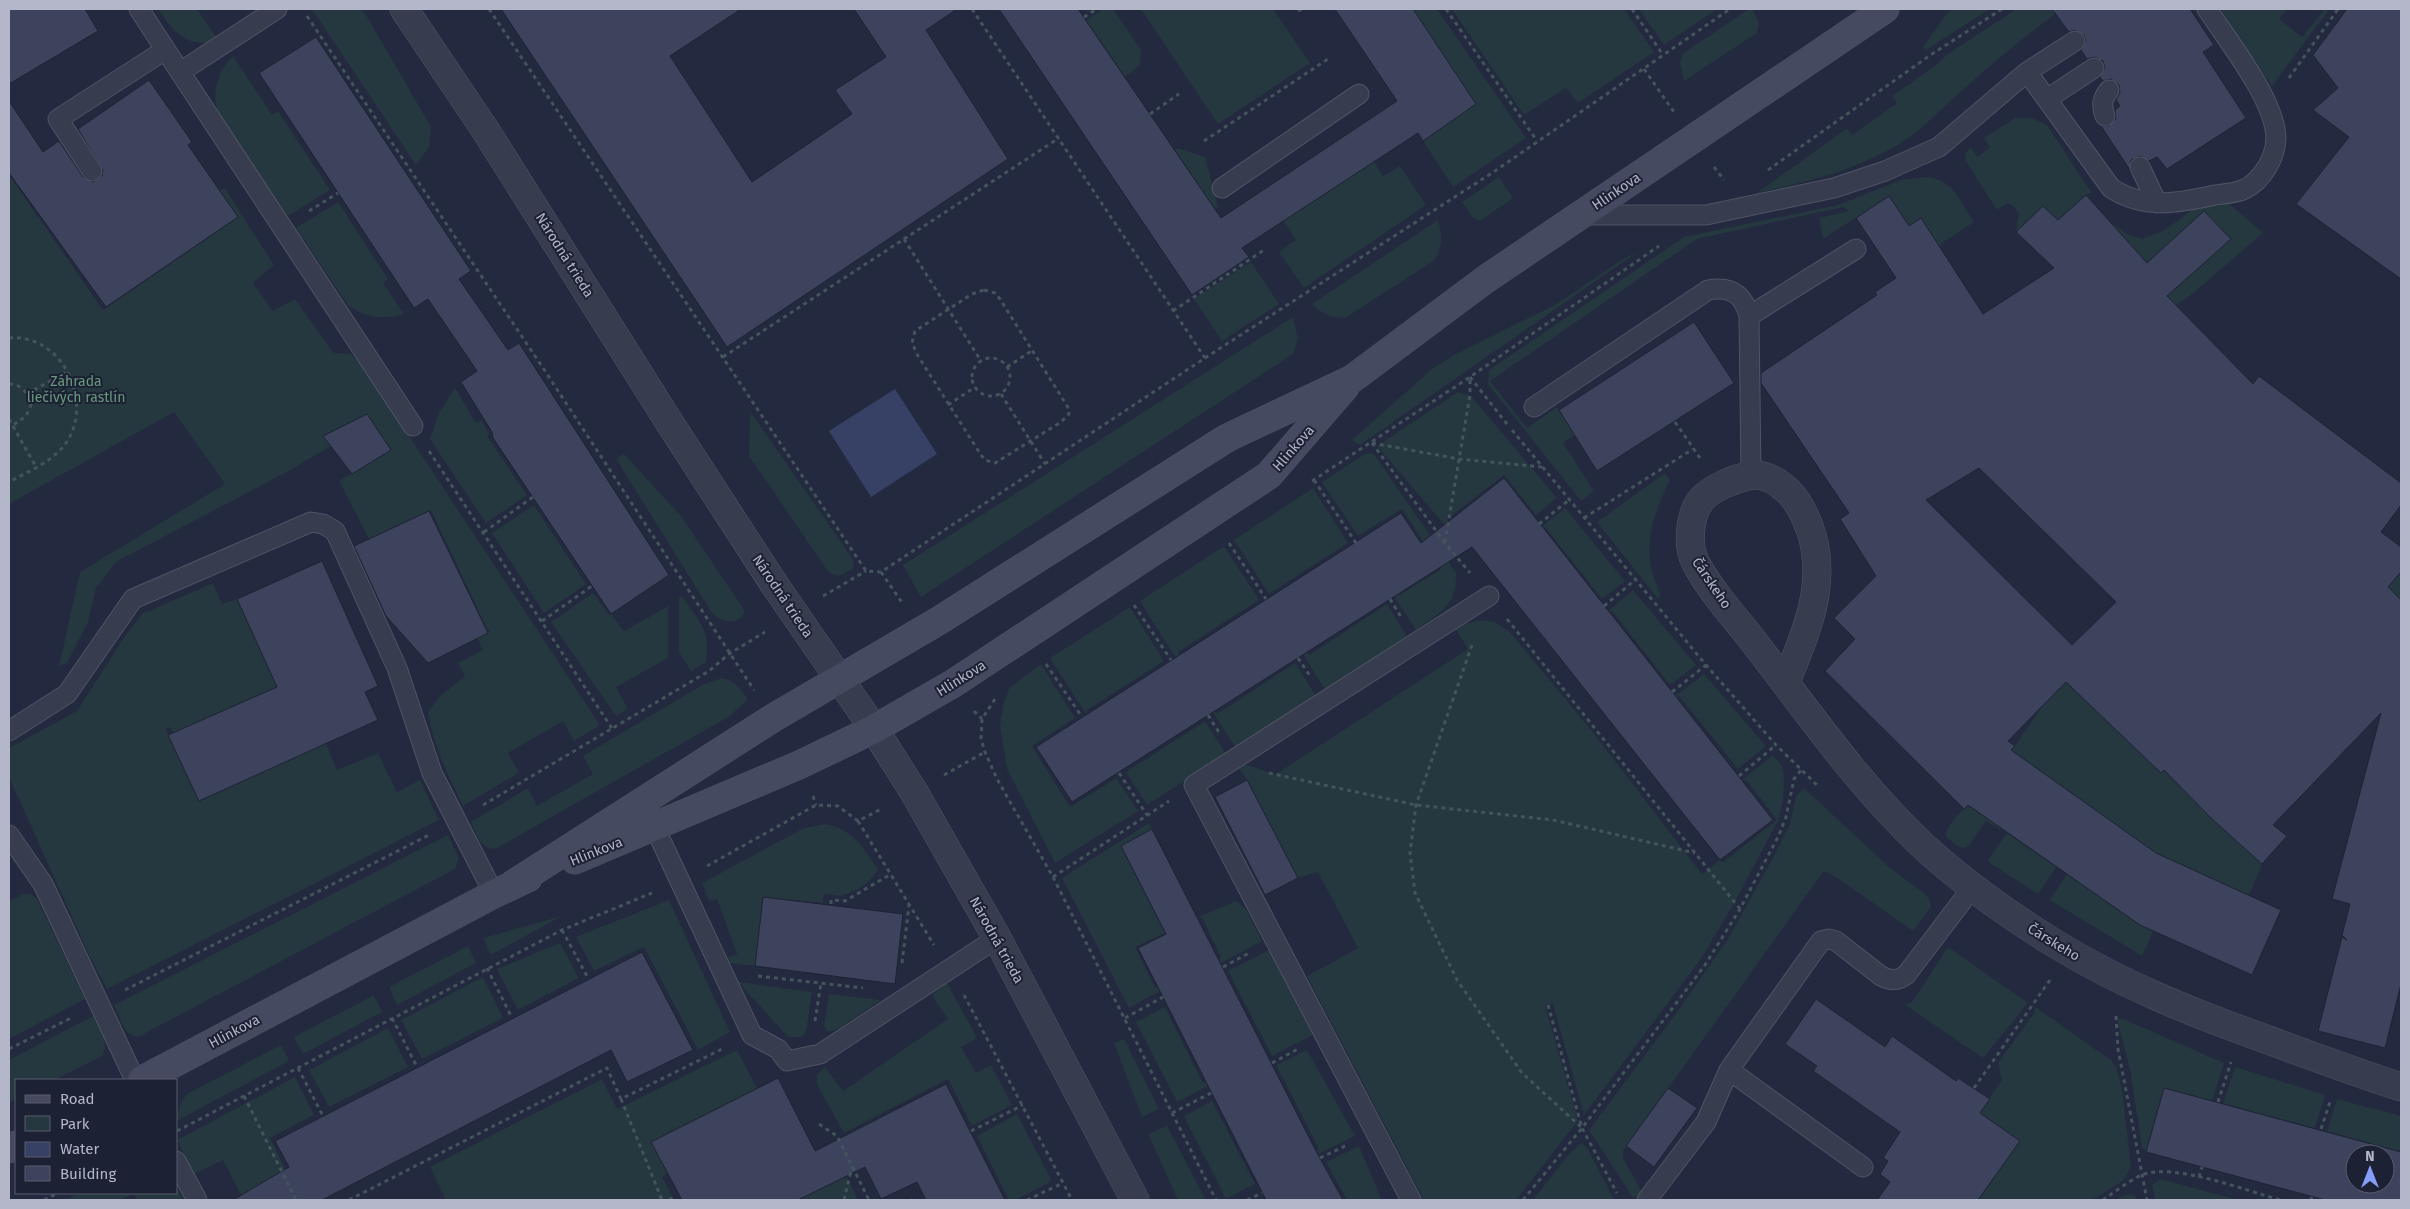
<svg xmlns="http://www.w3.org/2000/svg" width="2410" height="1209" font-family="'Fira Sans',sans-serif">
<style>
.green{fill:#25373f}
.water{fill:#364165}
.building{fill:#3d435c;stroke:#1e2335;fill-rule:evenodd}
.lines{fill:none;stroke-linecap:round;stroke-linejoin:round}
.service-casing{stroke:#4f5466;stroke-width:21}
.minor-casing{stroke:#4f5466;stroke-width:29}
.tertiary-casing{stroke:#4f5466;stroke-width:29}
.secondary-casing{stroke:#4f5466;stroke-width:29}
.path{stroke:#43545c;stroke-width:3;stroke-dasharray:4 4;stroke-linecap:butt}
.service{stroke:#373c4e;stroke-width:19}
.minor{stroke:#373c4e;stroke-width:28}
.tertiary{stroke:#373c4e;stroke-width:28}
.secondary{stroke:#454a61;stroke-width:28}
.labels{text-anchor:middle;stroke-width:4;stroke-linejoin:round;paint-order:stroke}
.street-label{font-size:14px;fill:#b3b7c9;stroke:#1c2133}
.park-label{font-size:14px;fill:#6a9a7e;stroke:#1c2133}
</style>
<rect width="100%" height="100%" fill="#23293e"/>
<path class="green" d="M158 9H197L218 40C187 50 173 31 158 9Z
M312 9H359L365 13 431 127 429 147 416 165Z
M1103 9H1113L1141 50 1140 65 1125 77 1086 20Z
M1141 9H1273L1310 63 1218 124Z
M1412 9H1437L1526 138 1453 187 1423 141 1475 104Z
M1452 9H1624L1654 52 1578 103 1566 88 1524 115Z
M1639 9H1717L1664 45Z
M1749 9H1752L1759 22 1757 33 1684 81 1680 63 1682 54Z
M1953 9H1990L1926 50 1923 47 1948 12Z
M2017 9H2062C2026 35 1991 65 1957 95 1938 112 1921 131 1899 144 1855 171 1806 182 1757 193L1847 128 1852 135 1897 103 1892 96 1936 65 1949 53Z
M2220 9H2287L2279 19 2302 37 2325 9 2328 11 2272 86Z
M233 56 272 115 278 111 330 190 288 216 219 116C211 94 216 73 233 56Z
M2015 118H2032L2047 125 2091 192 2058 220 2043 206 2016 232 2019 213 2014 207 2007 203 1997 210 1965 160 1966 152 1971 148 1978 157 1990 147 1984 138Z
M1178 148 1205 157 1218 207 1215 209 1175 150Z
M1374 161 1383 176 1400 166 1426 205 1304 288 1279 252 1296 240 1283 220Z
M9 175 103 310 238 217 219 190 225 188 274 265 253 283 273 311 295 299 334 353 351 354 362 365 600 725 574 741 563 721 508 753 519 773 463 806C449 776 433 746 428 712L440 696 465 676 458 663 483 650 477 638 490 631 487 629 431 510 369 539 339 481 391 450 367 414 324 435 331 446 287 472 116 562 96 588 88 622 67 663 59 666 80 572 225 484 174 412 9 504Z
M1499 177 1513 198 1480 221 1473 218 1462 202Z
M1925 177C1953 178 1960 201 1974 222L1942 243 1940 248 1929 256 1889 196 1823 239 1819 218 1849 211 1844 207 1697 239 1490 381 1527 428 1557 407 1559 410 1575 435 1563 443 1594 491 1581 501 1488 384 1489 370 1684 237 1838 205 1901 180Z
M2226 201 2263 233 2191 295 2153 320 2098 234 2110 222 2129 235 2142 239 2165 230 2202 203Z
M338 202 388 279 383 283 404 314C382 320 366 318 348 305L296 228Z
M1438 220C1443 235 1443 250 1432 262L1345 318C1330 318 1323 314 1312 304Z
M1639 251 1360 445 1352 440 1432 369 1454 355 1555 305 1623 259Z
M1251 262 1279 304 1222 341 1194 299Z
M1293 317 1298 339 1293 354 921 597 903 565Z
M455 388 476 423 481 420 489 433 487 436 527 495 486 523 430 439 439 413Z
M1458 392 1471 396 1557 498 1536 515 1504 475 1447 519 1453 527 1449 530 1377 446Z
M750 411 850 555 854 563 853 569 839 576 829 573 749 456Z
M1370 453 1374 454 1456 573C1457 607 1440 612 1416 630L1394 596 1398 593 1400 595 1441 569 1402 509 1358 536 1322 482 1365 454Z
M624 454 681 516 741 605 745 611C738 627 722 623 712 613L616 459Z
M1665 473 1670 480C1657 507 1645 536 1651 567 1653 577 1658 587 1661 596L1658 599 1597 522Z
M1313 488 1348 543 1269 594 1234 540Z
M534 505 586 584 544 613 492 533Z
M1565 508 1625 581 1602 599 1545 527 1543 529 1541 527Z
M1224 546 1259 600 1178 652 1179 655 1175 657 1140 601Z
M2401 572V600L2388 587Z
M213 583 222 604 237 599 277 687 173 733 170 727 166 729 199 800 326 743 337 770 378 753 397 792 420 780 439 820 107 989 91 959 9 777V748L77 711 125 636 142 614Z
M1633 590 1696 665 1670 685 1612 611H1608Z
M593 593 609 615 611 614 624 631 668 606V658L616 687 628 709 616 716 551 622Z
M682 596C699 622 711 630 706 662L691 671 679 652V597Z
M1387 604 1407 636 1325 690 1303 654 1307 652 1309 655Z
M1130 607 1164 661 1087 710 1086 714 1050 658Z
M1482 620 1495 622 1510 632 1595 735 1702 874 1720 860 1723 862 1777 820 1747 781 1742 780 1773 755 1782 766 1784 778 1783 801 1778 821 1732 907 1700 960 1584 1115 1553 1004 1545 1005 1578 1121 1516 1200H1424L1307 976 1358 948 1318 872 1298 878 1247 780 1238 767 1243 764 1276 774 1468 649 1454 626Z
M1295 663 1316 696 1235 747 1213 712 1215 711 1217 714Z
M1041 664 1075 718 1032 746 1070 807 1116 778 1138 811 1055 863 1007 769 1000 726 1003 706 1009 688Z
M1704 674 1766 746 1738 769 1679 696 1677 698 1675 696Z
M722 678C735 680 740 689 748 699L730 716 497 848 490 849 480 842 471 822 528 788 537 806 593 774 583 756 704 684Z
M2068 679 2071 686 2161 772 2187 748 2222 827 2263 863 2249 895 2183 866 2142 956 2050 900 2067 874 2048 777 2007 833 2056 867 2038 894 1987 861 2007 833 1986 821 1969 845 1964 848 1957 846 1945 836C1950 818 1977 796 1990 783L1985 777 2015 746 2043 705Z
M1205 721 1226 754 1147 805 1126 772Z
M1804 788 1889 867 1925 894 1929 899 1931 907 1913 931 1830 873 1823 872 1623 1151V1158L1642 1192 1633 1198 1589 1130 1677 1012 1728 939 1774 856 1790 824 1796 796Z
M1149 823 1152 829 1121 847 1161 925 1193 909 1198 918 1135 947 1155 988 1158 987 1160 991 1129 1008 1062 878Z
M825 824C853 829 863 847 878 869 873 881 856 892 844 895 839 897 830 894 824 894L823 903 763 897 755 966 730 963 728 957 737 954 717 899 709 901 702 883 804 828Z
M448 835 459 858 455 869 138 1037C123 1036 120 1017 114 1005Z
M24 894H31L37 899 85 999 9 1039V901Z
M669 900 730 1032 698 1050 644 947 594 971 576 937Z
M1236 901 1246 909 1262 941 1221 963 1219 960 1221 957 1201 916Z
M562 916 491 955 483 938Z
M560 943 579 978 518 1010 497 969Z
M468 946 476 963 397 1005 389 987Z
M1948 947 2028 1003 1983 1058 1905 1005 1913 1001Z
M1269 950 1313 1035 1272 1056 1228 971Z
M483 977 503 1018 422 1059 401 1020Z
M738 982 812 992 806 1032 801 1037H788Z
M947 983 977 1038 961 1047 976 1073 991 1065 1012 1105 972 1126 948 1079 844 1133 817 1085V1075L825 1067 843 1091 948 1019 932 995Z
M829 994 881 1000 838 1029 833 1031H827L824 1026Z
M374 995 382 1012 303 1054 294 1037Z
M1165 1007 1203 1083 1206 1082 1208 1086 1177 1102 1136 1022Z
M2035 1007 2111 1060 2116 1067 2122 1089 2131 1167 2123 1181 2092 1200H1978L2020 1141 1980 1113 2002 1080 1998 1063 2035 1012Z
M93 1016C99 1028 110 1043 102 1056L54 1080H16V1099L9 1103V1060Z
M2121 1018 2224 1063 2212 1101 2164 1088 2146 1152 2142 1147 2130 1069 2117 1019Z
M388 1028 408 1067 329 1107 309 1070Z
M1124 1039 1159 1109 1142 1117 1114 1043Z
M281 1045 289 1061 176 1121 180 1105 187 1094Z
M737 1050 757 1088 651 1142 668 1173 662 1177 674 1200H446L430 1167 602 1079 617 1109Z
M1307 1050 1355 1136 1318 1154 1317 1151 1319 1149 1276 1065Z
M2235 1067 2325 1095 2315 1128 2223 1104Z
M295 1077 314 1115 270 1138 295 1188 241 1195 223 1160 194 1174 177 1140Z
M2337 1099 2401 1116V1152L2327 1131Z
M1212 1101 1255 1184 1226 1199 1184 1116Z
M1017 1114 1052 1181 1015 1200H1009L977 1136Z
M1167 1126 1206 1200H1178L1148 1134Z
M1581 1143 1588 1149 1614 1200H1533L1568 1155Z
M1359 1146 1381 1198 1377 1200H1347L1326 1162Z
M846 1176 858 1200H799Z
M2159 1180H2163L2239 1200H2155L2152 1185Z
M176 1186 184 1200H137L134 1194 120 1200H66L80 1193H176Z
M2125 1195H2134L2139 1200H2115Z"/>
<path class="water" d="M895 389 937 454 871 497 829 431Z"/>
<path class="building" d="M9 9H85L98 31 9 84Z
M501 9H741L670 56 752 182 852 114 835 90 886 57 854 9H957L926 30 1008 159 727 347Z
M999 9H1078L1221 218 1397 101 1335 9H1413L1476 104 1423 141 1418 133 1242 248 1249 257 1192 295Z
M2052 9H2190L2214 45 2203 52 2246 118 2167 169 2157 157 2149 161 2140 156 2131 160 2130 170 2101 126H2109L2116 119 2115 110 2120 106 2116 100 2120 92 2119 85 2111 79 2103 81 2100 77 2105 68 2103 61 2094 57 2087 59 2081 50 2086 41 2084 35 2075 30 2069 32Z
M2347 9H2401V279L2296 204 2349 137 2313 110 2338 88 2313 55Z
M316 37 471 271 459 279 508 350 519 343 669 575 611 614 493 438 492 432 461 382 477 371 428 299 414 308 259 73Z
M149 80 192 142 188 145 238 217 106 307 9 173V101L43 152 59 141 83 177 93 182 102 176 103 170 78 129Z
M2086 195 2147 263 2204 211 2231 239 2167 296 2253 384 2259 376 2401 483V505L2381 532 2401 547V572L2388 587 2401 600V984L2385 1048 2318 1031 2342 937 2347 940 2342 935 2350 904 2332 899 2381 713 2273 825 2287 836 2262 864 2211 818 2164 770 2161 773 2066 682 2008 741 2015 746 2011 750 2156 853 2281 910 2252 975 2140 925 1968 805 1964 809 1825 671 1855 639 1834 618 1876 576 1840 519 1849 513 1761 383V373L1877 295 1875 292 1896 278 1856 218 1889 196 1909 226 1921 218 1983 314 2054 268 2016 232 2043 206 2058 220ZM1979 468 2116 602 2072 645 1926 500Z
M1694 322 1734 383 1597 471 1559 410Z
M367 414 391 450 352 474 323 436Z
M1504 478 1773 820 1720 860 1472 547 1072 802 1036 747 1401 513 1421 543Z
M429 511 488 633 428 663 386 616 354 546Z
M322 561 378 686 365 692 378 720 199 801 168 735 277 687 237 599Z
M1247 780 1298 878 1265 895 1215 797Z
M1152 829 1316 1151 1343 1200H1266L1138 948 1166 934 1121 846Z
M763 897 903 914 895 984 755 966Z
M642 952 693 1050 627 1082 611 1050 322 1200H233L289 1167 275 1141Z
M1816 999 1885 1047 1892 1036 1956 1081 1958 1078 1990 1099 1980 1113 2020 1141 1978 1200H1877L1890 1182 1880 1174 1888 1161 1883 1158 1900 1132 1813 1071 1817 1066 1785 1044Z
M778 1078 815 1151 946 1084 1005 1200H926L917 1182 881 1199 865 1167 798 1200H682L651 1142Z
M1668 1088 1697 1108 1654 1167 1626 1146Z
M2164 1088 2401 1152V1200H2325L2146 1152ZM2355 1154H2385V1184H2355Z"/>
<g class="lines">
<g class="service-casing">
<path id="service" d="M139 9 180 72 277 9
M180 72 413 426
M2027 72 2111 188C2144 210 2179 203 2215 195 2224 194 2237 193 2245 189 2262 180 2275 159 2276 139 2276 101 2228 41 2207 9
M2047 99 2094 68
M2105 116C2101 105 2102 99 2109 90
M2140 167 2157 203
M92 171 58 119 165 50
M1222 188 1359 94
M1581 215H1706L1834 188 1885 171 1939 147 2027 72 2075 41
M1534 407 1708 290C1730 286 1743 293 1749 316
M1751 475 1749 316 1856 249
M9 731 67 694 133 599 311 522 323 524 335 531 397 668 432 773 494 894
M655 828 752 1035 778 1049 787 1061 820 1054 997 938
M9 835 43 884 135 1080
M176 1161 197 1200
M1863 1167 1729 1070 1821 941 1829 939 1836 941 1881 976C1891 981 1897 981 1906 975L1972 888
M1411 1200 1194 785 1489 596
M1647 1200 1706 1122 1729 1070"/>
</g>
<g class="minor-casing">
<path id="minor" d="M1786 682C1805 635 1827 587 1812 535 1807 519 1800 503 1788 491 1777 481 1763 472 1748 476 1734 479 1712 488 1702 499 1691 511 1688 538 1692 553 1699 578 1738 621 1754 642 1809 713 1856 782 1921 844 1963 883 2010 916 2059 946 2123 985 2193 1013 2263 1038 2309 1055 2354 1072 2401 1087"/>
</g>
<g class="tertiary-casing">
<path id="tertiary" d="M404 9 486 131 671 425 774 584 874 729 914 792 997 938 1135 1200"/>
</g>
<g class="secondary-casing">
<path id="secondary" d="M575 860 799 765 874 729 954 683 1269 475 1345 387
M512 885 773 718 940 620 1227 438 1352 379 1486 279 1885 9
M142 1080 494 894 528 878
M9 1149 16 1145"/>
</g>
<path class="path" d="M489 9 866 571 881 572 1205 358 1495 171 1730 9
M972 9 1205 358
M1446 9 1537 141
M1632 9 1663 55
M1298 11 1302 9
M307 16 545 371 754 690
M1084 17 1097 9
M1644 69 1674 112
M2289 78 2338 9
M1150 114 1179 94
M1204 141 1328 59
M1714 167 1724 180
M1768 170 1929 56 2002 9
M309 211 338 193
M904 239 981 361
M984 290 995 293 1000 299 1069 409V414L1061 422 995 463 985 460 981 455 918 356 912 343 915 331 972 294Z
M1173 311 1264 250
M9 338C61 333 93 399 68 440 55 461 29 471 9 482
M723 357 1059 138
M972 377a19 19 0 1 1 38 0a19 19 0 1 1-38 0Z
M1007 367 1033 350
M1470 377 1507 424
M9 384C22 384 28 393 31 405L26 416 12 426
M27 394 68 371
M1001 394 1045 464
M948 405 975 387
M9 419 36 467
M1675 422 1700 458
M1512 430 1706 665 1776 745 1819 787
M1372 443 1445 543 1470 573
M1372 443 1459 459 1542 467
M429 451 613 730
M1314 480 1356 543
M1312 481 1470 377 1659 246
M1584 518 1693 449
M1539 524 1569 500
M484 532 533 497
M1445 542 1470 395V378
M1229 543 1266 599
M881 572 903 604
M823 596 866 571
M1390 599 1401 617
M1134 605 1171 660
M1604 606 1635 580
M1507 619 1740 909
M542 621 592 586
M1472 645 1416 805 1410 853 1415 893 1457 980 1522 1073 1582 1128
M1298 658 1310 676
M1046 664 1082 717
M1672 692 1706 665
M995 699 982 719 981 739 985 752 997 779 1053 877 1216 1200
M974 711 982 719
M1208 715 1220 734
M1119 773 1147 815
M1269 773 1416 805 1553 820 1695 853
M944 775 985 752
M1739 776 1776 745
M813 796 816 805
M483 805 709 671 729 654 765 632
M858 821 934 945
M707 866 816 805 838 806 858 821 883 808
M1053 877 1169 801
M831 904V900L845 901 891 874
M562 930 588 978
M902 963 909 905
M1223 967 1249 953
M487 968 512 1018
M758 976 863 988
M125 990 429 835
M964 995 1072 1200
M1548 1005 1582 1128 1617 1193
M2116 1016 2118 1049 2147 1200
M392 1018 417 1067
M1125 1018 1163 997
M815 1021 821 983
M9 1049 73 1017
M1272 1063 1298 1049
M298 1068 323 1116
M1974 1088 2050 980
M244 1096 296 1200
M621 1099 662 1200
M2218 1102 2231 1062
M1172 1113 1211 1093
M819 1124 837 1136 869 1200
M2321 1129 2331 1099
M177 1131 562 930 652 893
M971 1131 1023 1105
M1320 1158 1349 1144
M2199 1177 2202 1167
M44 1200 58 1193
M349 1200 607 1068 621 1099 724 1048
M669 1200 673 1198
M844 1200 852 1167
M911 1200H912
M1027 1200 1063 1183
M1247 1200 1262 1193
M1523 1200 1582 1128 1705 965 1740 909 1779 835 1786 817 1794 779 1802 769
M2103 1200C2115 1192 2128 1181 2142 1175 2173 1162 2247 1191 2280 1200
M2311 1200 2312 1197"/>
<use href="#service" class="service"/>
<use href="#minor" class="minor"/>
<use href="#tertiary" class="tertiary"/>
<use href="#secondary" class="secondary"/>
</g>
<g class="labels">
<g class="street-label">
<text transform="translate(1616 191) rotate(-34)" y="5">Hlinkova</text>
<text transform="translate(565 255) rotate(58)" y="5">Národná trieda</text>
<text transform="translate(1293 448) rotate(-49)" y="5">Hlinkova</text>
<text transform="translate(1712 583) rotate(56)" y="5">Čárskeho</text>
<text transform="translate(783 596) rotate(56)" y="5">Národná trieda</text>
<text transform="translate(961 678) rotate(-32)" y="5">Hlinkova</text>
<text transform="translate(596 851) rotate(-22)" y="5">Hlinkova</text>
<text transform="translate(997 940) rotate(61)" y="5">Národná trieda</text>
<text transform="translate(2054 942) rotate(31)" y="5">Čárskeho</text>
<text transform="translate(234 1031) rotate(-28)" y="5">Hlinkova</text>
</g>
<g class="park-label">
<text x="76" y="386">Záhrada<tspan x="76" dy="16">liečivých rastlín</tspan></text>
</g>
</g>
<rect width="2410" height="1209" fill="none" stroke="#b3b7c9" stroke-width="20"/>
<rect x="15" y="1079" width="162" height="115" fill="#1c2133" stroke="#585d6f"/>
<rect x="25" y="1095" width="25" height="8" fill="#454a61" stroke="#585d6f"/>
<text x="60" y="1104" font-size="15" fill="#b3b7c9">Road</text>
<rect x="25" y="1116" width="25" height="15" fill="#25373f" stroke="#585d6f"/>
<text x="60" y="1129" font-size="15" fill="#b3b7c9">Park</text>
<rect x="25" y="1142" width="25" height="15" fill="#364165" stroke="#585d6f"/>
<text x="60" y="1154" font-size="15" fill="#b3b7c9">Water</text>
<rect x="25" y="1166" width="25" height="15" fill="#3d435c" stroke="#585d6f"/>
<text x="60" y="1179" font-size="15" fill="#b3b7c9">Building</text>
<g transform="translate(2370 1169)"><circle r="24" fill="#1c2133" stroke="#585d6f"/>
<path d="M0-4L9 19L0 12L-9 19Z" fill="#879dfa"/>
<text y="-8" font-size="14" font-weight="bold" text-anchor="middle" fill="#b3b7c9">N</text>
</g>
</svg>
